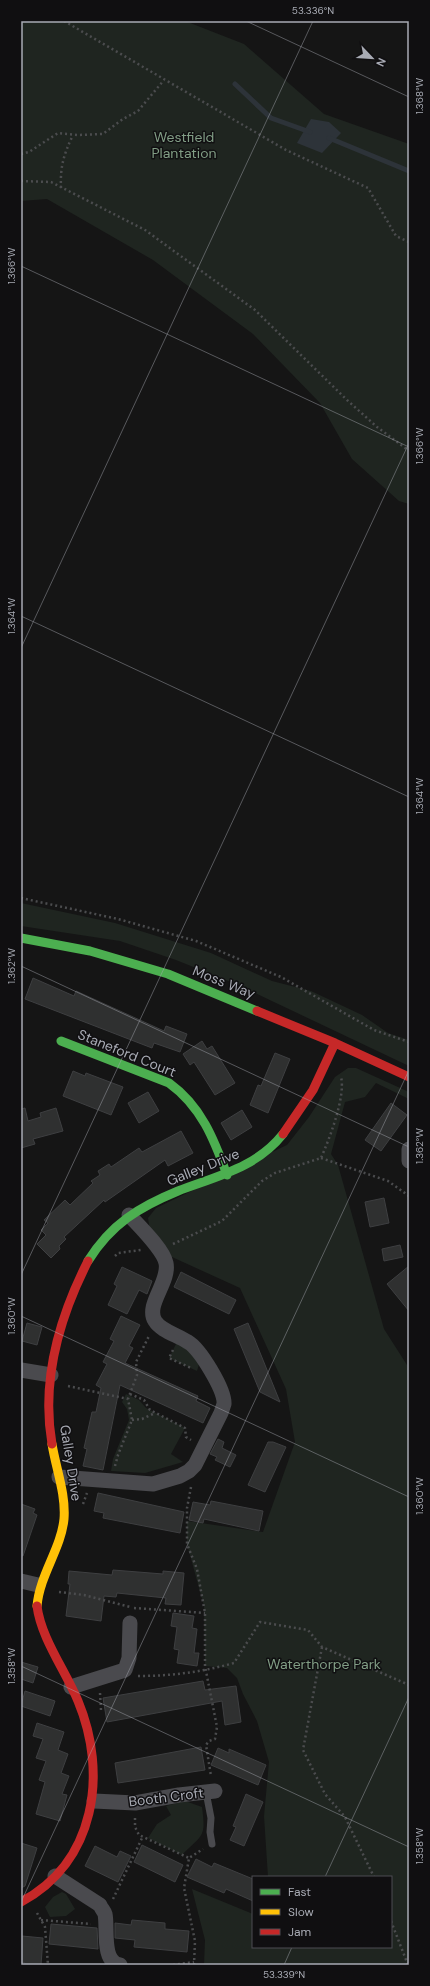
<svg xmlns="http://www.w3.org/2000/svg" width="430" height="1986" font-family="'DM Sans',sans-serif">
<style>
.green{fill:#1f2520}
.water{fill:#2d3339}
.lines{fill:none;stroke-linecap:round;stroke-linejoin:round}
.stream{stroke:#2d3339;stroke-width:5}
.building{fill:#2f3030;stroke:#3e3f41}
.path{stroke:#4b4c4e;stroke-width:2.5;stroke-dasharray:2 3;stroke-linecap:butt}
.lane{stroke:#4a4a4e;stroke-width:7}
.street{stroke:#4a4a4e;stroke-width:15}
.fast{stroke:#4caf50;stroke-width:9}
.slow{stroke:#ffc107;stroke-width:9}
.jam{stroke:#c62828;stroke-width:9}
.ticks{fill:none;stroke:#a8abb4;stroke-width:1;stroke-opacity:0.45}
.labels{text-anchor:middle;stroke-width:3;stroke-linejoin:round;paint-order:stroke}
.park-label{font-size:14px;fill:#819d85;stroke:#100f11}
.street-label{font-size:14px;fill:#a8abb4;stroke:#100f11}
.neatline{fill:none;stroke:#a8abb4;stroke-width:1.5}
.ticks-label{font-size:10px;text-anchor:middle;fill:#a8abb4}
</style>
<rect width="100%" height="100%" fill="#151515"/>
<path class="green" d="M21 21H185L244 44 324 114 409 144V504L399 501 352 459 320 403 253 334 153 260 47 199 21 201Z
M21 903 115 923 211 953 272 981 311 991 362 1015 388 1033 409 1040V1066L236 984 176 960 120 941 21 926Z
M348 1068H356L409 1092V1099L376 1083 365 1097 345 1102 331 1154 338 1165 384 1329 407 1365 409 1373V1965H204L205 1940 192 1889 253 1914V1947H391V1877H268L264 1816 269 1762 257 1721 243 1694 237 1678 227 1668 205 1666 204 1606 187 1544V1521L263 1532 295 1442 286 1389 240 1288 172 1257 150 1231 148 1218 156 1208 287 1145 309 1117 335 1077Z
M177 1342 200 1361 197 1371 169 1358Z
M126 1394 139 1400 146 1408 185 1428 171 1454 183 1462 145 1473 111 1471 113 1459 129 1420 127 1409 122 1402Z
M185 1801 202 1807C206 1838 203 1834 182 1855L148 1838 157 1824 171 1815 166 1806Z
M62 1892 66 1894 75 1909 66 1916 50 1917 45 1907 53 1897Z"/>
<path class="water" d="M311 119 329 122 341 133 322 153 297 143Z"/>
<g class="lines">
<path class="stream" d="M235 84 271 118 310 132
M329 138 409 171"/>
</g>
<path class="building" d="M33 978 74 996 76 991 164 1031 166 1026 187 1034 180 1052 154 1043 152 1048 25 999Z
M202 1041 207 1049 212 1046 235 1083 215 1095 194 1062 190 1065 183 1054Z
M275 1053 290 1059 268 1113 250 1105 258 1085 261 1086Z
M73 1071 85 1076 86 1073 123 1087 111 1115 63 1096Z
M148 1092 159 1111 139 1123 128 1103Z
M391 1103 407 1115 381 1151 365 1140Z
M25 1108 28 1121 41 1117 40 1113 56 1108 63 1131 33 1139 35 1144 21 1148V1109Z
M242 1110 252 1127 231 1140 221 1123Z
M181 1131 193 1153 168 1166 165 1160 105 1202 104 1200 64 1237 66 1239 59 1246 60 1249 51 1258 37 1244 46 1235 41 1230 48 1223 44 1220 65 1200 70 1205 93 1183 91 1181 100 1175 98 1171 109 1164 111 1167 139 1148 142 1152Z
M384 1198 389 1223 370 1227 365 1202Z
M400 1245 403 1257 384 1261 382 1249Z
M409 1266V1311L387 1284Z
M122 1267 152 1281 147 1294 139 1290 127 1314 108 1305 117 1286 114 1284Z
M181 1272 236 1300 229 1314 174 1287Z
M121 1316 140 1325 129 1346 133 1348 125 1363 198 1396 196 1401 210 1408 203 1423 120 1385 103 1470 83 1466 87 1449 84 1448 92 1412H96L101 1388 96 1385 107 1364 103 1362 114 1341 110 1339Z
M27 1323 42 1327 37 1345 22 1341Z
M248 1323 280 1402 260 1392 234 1329Z
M218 1439 224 1442 222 1448 236 1455 230 1467 215 1460 217 1457 210 1454Z
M268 1442H273L286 1447 265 1492 248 1485Z
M98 1493 184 1512 180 1533 103 1518 104 1513 94 1511Z
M211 1501 263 1511 259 1531 204 1519 203 1523 189 1520 193 1502 210 1505Z
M21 1504 35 1509 33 1513 37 1515 23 1556 21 1555Z
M113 1570 163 1574V1571L184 1573 181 1605 165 1604 166 1598 117 1593 116 1597 104 1596 101 1621 66 1616 70 1584H68L69 1571 112 1575Z
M173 1613 194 1616 192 1628 197 1629 194 1653H199L197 1666 177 1663 179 1650 174 1649 177 1627 171 1626Z
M21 1662 38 1667 33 1683 21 1679Z
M203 1681 205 1690 236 1686 241 1722 225 1725 222 1701 107 1722 103 1698Z
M25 1691 55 1701 50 1716 21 1706Z
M37 1723 64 1732 58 1750 68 1754 61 1773 69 1776 62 1794 67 1795 60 1821 36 1814 45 1782 39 1780 46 1761 36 1758 43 1739 33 1736Z
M201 1747 205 1770 118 1783 115 1763Z
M218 1748 229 1753V1749L266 1765 258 1785 211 1765Z
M246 1794 263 1802 244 1846 230 1840 236 1827 233 1826Z
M21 1843 37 1848 25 1886 21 1888Z
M142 1845 183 1865 175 1882 134 1862Z
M95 1846 117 1857 120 1851 131 1856 118 1882 85 1866Z
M196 1859 212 1867 214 1863 253 1879V1901L226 1889 224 1893 187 1877Z
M132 1920 165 1923V1929L189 1931 187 1952 134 1947 135 1940 115 1938V1923L131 1925Z
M51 1924 97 1928 98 1949 49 1944Z
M22 1936 43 1938 41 1965H25V1963L21 1962Z"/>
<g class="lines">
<path class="path" d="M64 21 286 150 368 188 396 236 409 242
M21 154 29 152 58 133 78 135 103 134 123 119 138 111 164 80
M21 181 51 182 145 230 255 310 347 400 377 427 409 451
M61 188C60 166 64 154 73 135
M21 898 118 919 196 941 281 977 374 1030 409 1042
M321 1158 388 1181 409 1196
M173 1244 222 1221 262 1181 275 1173 321 1158C329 1140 346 1096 341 1077
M115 1256 118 1253 141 1250
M173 1350 169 1358 191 1368
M68 1386 128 1399
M130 1394 144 1400 150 1410 185 1428 186 1437 191 1440
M132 1420 142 1419 155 1413
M115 1466 118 1455 132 1420 128 1399 137 1375 136 1362 149 1336
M191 1487 187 1508V1544L197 1569 205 1613V1666L217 1727 215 1739 209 1741 206 1745 211 1776
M83 1504 87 1493
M59 1592 84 1595 130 1607
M134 1608 205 1613
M322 1647 303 1750 325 1794 345 1817 374 1877
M138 1676C171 1676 202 1672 234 1663L260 1622 308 1630 322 1647 409 1685
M100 1693 101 1710
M135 1818V1827L139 1835 189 1858
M113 1899 143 1836
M37 1913 45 1927 48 1965
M41 1920 91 1924
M391 1921 408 1965
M173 1965 194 1962
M194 1965 195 1941 184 1888 189 1858 203 1849"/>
<path class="lane" d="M206 1792 211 1818 210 1832 212 1844"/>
<path class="street" d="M409 1149V1161
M21 1370 51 1375
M59 1477 153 1484 180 1476 189 1471 195 1465 221 1413C222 1410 223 1407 224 1404 225 1390 200 1349 188 1342 178 1335 161 1331 155 1321 145 1305 170 1282 166 1263 163 1249 139 1226 129 1215
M21 1581 38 1585
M71 1687 125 1670 129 1658 130 1623
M94 1801 135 1803 179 1795 215 1791
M55 1876 100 1905C101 1908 104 1911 105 1914 108 1927 101 1962 120 1965"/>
<path class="fast" d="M21 938 90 951 168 974 257 1011
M61 1041 169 1083C201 1106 214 1139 227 1175
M88 1261C111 1224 139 1207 178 1191 217 1176 256 1168 283 1134"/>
<path class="slow" d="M37 1606C40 1574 61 1549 64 1519 66 1494 56 1469 52 1444"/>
<path class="jam" d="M257 1011 335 1043 409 1077
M283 1134 313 1090 335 1043
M52 1444C41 1381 60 1316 88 1261
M21 1902C96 1862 108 1773 78 1701 65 1670 41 1638 37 1606"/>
</g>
<path class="ticks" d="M246 21 409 97M21 266 409 447M21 616 409 797M21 648 313 21M21 966 409 1147M21 1275 409 443M21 1316 409 1497M21 1666 409 1847M325 1877 409 1697M21 1902 409 1070M284 1965 292 1947"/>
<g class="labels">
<g class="park-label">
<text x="184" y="142">Westfield<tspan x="184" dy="16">Plantation</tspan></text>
<text x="324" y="1669">Waterthorpe Park</text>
</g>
<g class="street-label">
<text transform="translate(224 982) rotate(22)" y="5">Moss Way</text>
<text transform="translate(127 1053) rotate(22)" y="5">Staneford Court</text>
<text transform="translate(203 1167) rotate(-22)" y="5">Galley Drive</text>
<text transform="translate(71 1463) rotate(81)" y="5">Galley Drive</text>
<text transform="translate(166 1797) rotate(-7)" y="5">Booth Croft</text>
</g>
</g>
<rect width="430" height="1986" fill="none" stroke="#100f11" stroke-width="44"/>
<rect x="252" y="1876" width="140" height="72" fill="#100f11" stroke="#4d4d52"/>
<rect x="260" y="1889" width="20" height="6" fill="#4caf50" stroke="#4d4d52"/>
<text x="288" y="1896" font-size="12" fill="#a8abb4">Fast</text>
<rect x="260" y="1909" width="20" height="6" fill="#ffc107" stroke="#4d4d52"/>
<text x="288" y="1916" font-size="12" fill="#a8abb4">Slow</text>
<rect x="260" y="1929" width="20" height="6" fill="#c62828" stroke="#4d4d52"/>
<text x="288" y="1936" font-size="12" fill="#a8abb4">Jam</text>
<g transform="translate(372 58) rotate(115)" stroke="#100f11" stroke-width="3" paint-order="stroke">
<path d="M0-3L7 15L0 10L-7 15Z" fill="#a8abb4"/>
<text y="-6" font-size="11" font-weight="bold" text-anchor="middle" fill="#a8abb4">N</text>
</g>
<rect x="22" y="22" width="386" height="1942" class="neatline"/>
<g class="ticks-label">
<text x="313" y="14">53.336°N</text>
<text transform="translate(419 96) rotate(-90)" y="4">1.368°W</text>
<text transform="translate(11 266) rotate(-90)" y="4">1.366°W</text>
<text transform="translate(419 446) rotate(-90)" y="4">1.366°W</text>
<text transform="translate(11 616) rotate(-90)" y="4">1.364°W</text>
<text transform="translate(419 796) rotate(-90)" y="4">1.364°W</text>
<text transform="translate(11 966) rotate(-90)" y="4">1.362°W</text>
<text transform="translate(419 1146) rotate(-90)" y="4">1.362°W</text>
<text transform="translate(11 1316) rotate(-90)" y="4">1.360°W</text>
<text transform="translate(419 1496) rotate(-90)" y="4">1.360°W</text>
<text transform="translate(11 1666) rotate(-90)" y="4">1.358°W</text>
<text transform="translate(419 1846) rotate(-90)" y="4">1.358°W</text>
<text x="284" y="1978">53.339°N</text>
</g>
</svg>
